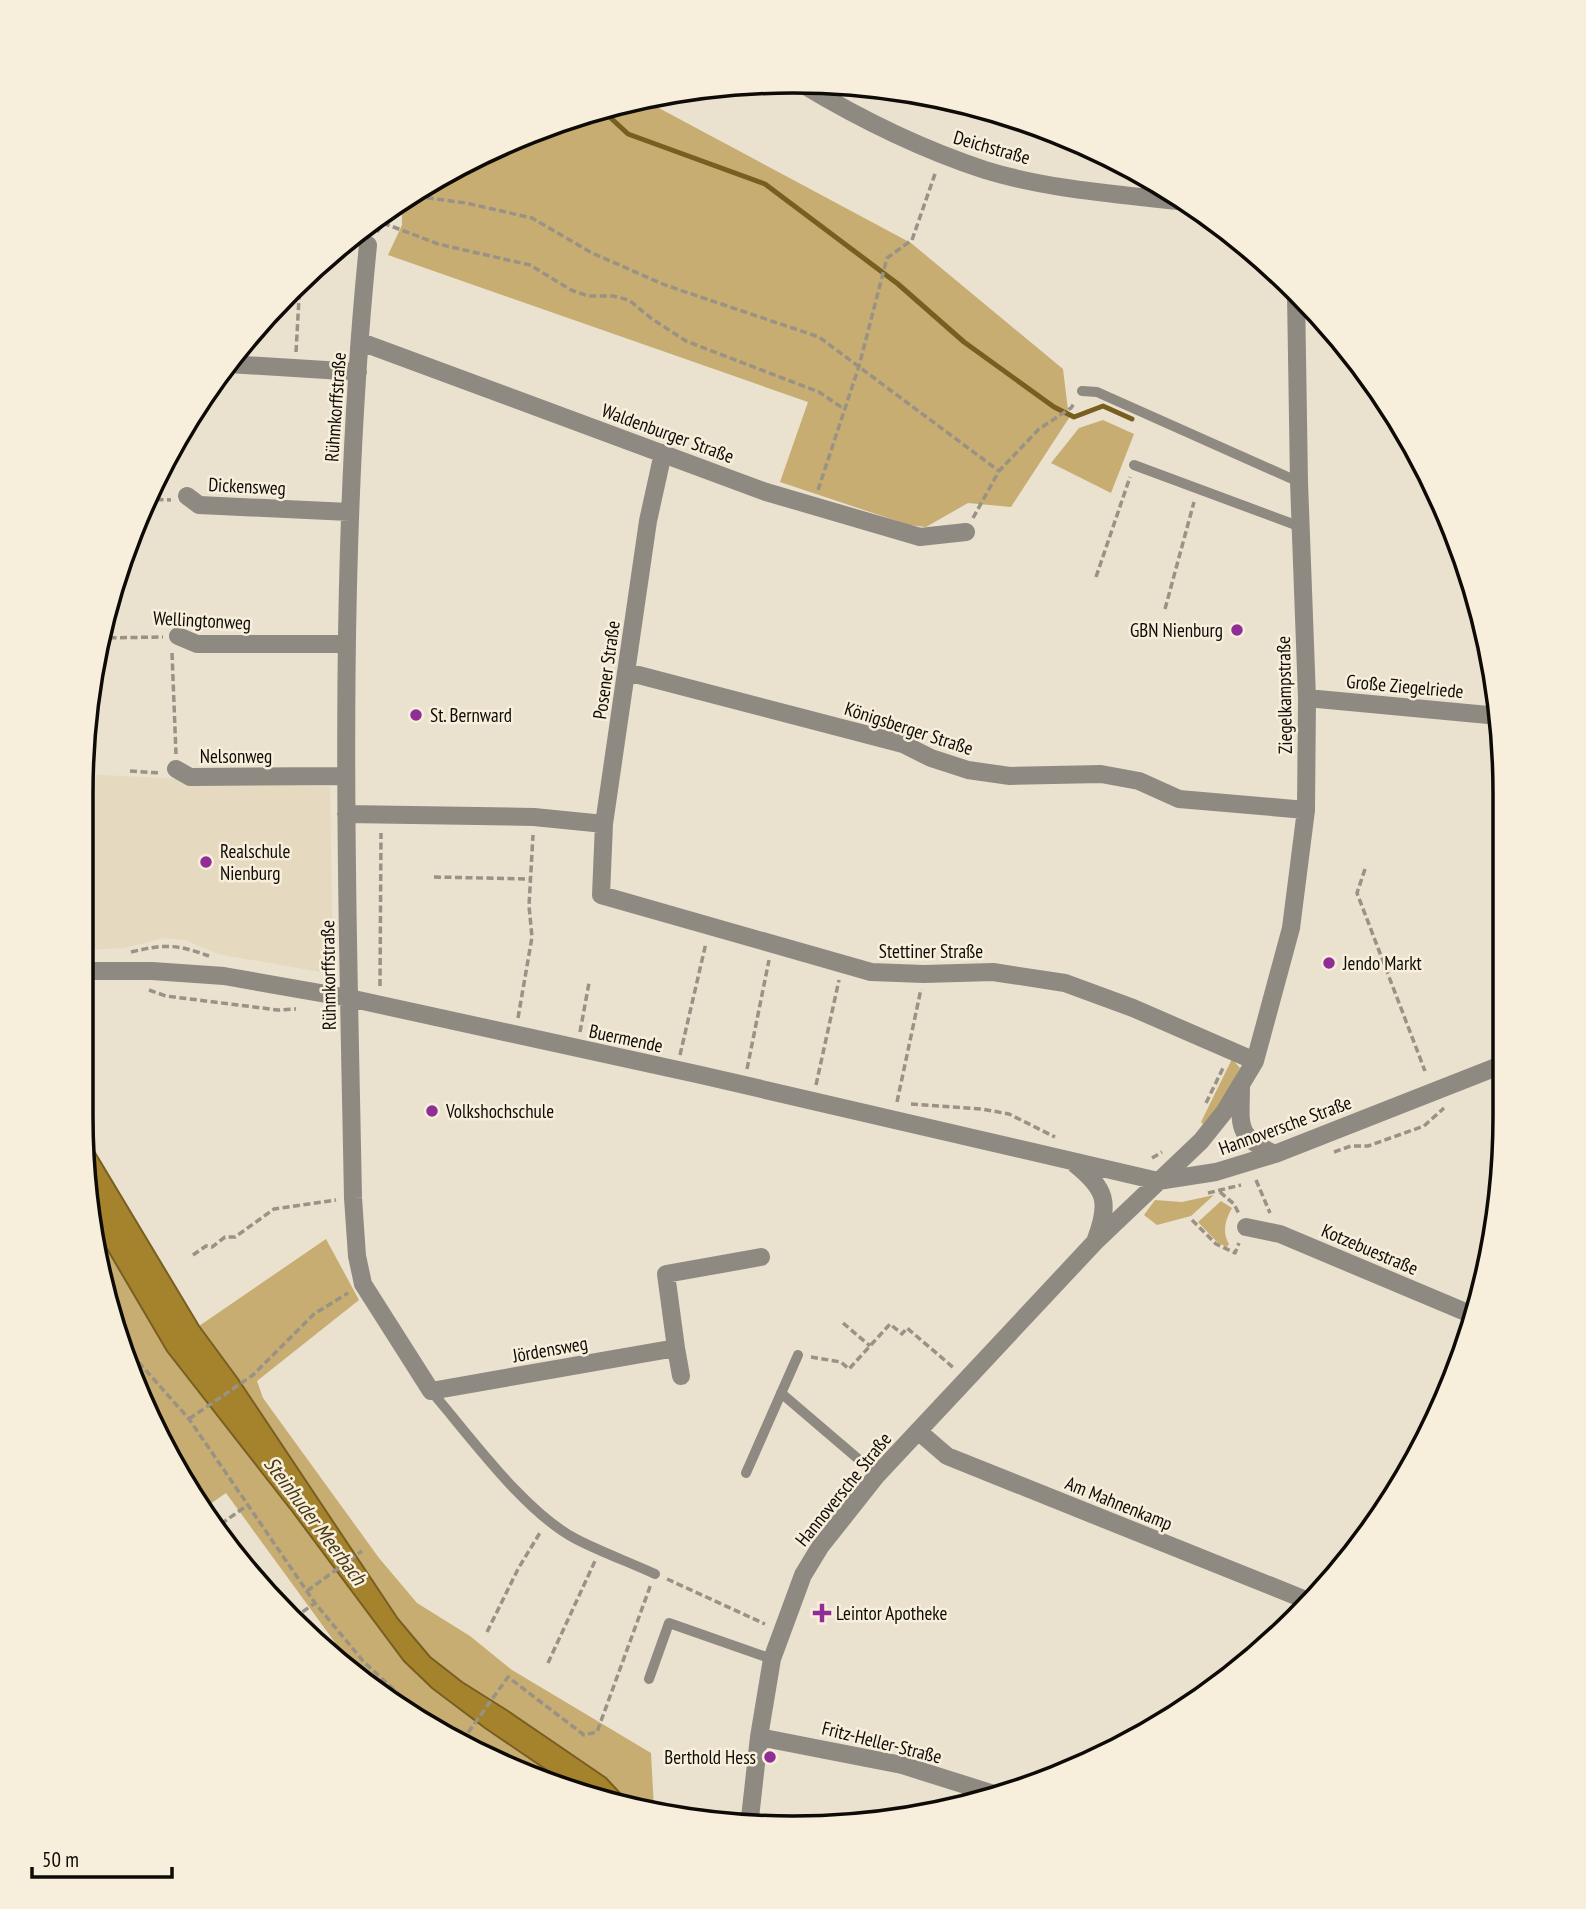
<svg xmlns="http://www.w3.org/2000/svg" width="1586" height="1909" font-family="'PT Sans Narrow',sans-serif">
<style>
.built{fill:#e5d9bf}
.green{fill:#c7ad71}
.water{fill:#a5832d;stroke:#785f21;stroke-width:2}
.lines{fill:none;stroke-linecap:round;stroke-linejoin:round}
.stream{stroke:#785f21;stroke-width:5}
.path{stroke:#999285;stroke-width:3.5;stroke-dasharray:7 3.5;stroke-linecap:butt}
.service{stroke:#8e8a82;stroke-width:10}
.minor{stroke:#8e8a82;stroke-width:18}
.poi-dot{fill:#902e96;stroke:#f7efdc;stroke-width:2.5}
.labels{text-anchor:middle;stroke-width:5;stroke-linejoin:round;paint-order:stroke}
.street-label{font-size:19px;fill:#0e0b06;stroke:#f7efdc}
.poi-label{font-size:19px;fill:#0e0b06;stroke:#f7efdc;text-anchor:start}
.water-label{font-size:21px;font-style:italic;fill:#483a16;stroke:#f7efdc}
.rim{fill:none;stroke:#0e0b06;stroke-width:3.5}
</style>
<rect width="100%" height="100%" fill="#eae1cf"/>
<path class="built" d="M82 774 330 787 333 966 321 972 218 954 185 940 165 938 124 948 81 950Z"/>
<path class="green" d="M642 99 911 243 1063 369 1069 418 1011 507 968 503 926 527 909 525 780 482 808 402 388 255 402 225V198L478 154 609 105Z
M1103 420 1134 434 1111 493 1051 463 1079 428Z
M1232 1059 1240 1068 1226 1095 1205 1126 1201 1122Z
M1214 1195 1191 1216 1157 1225 1144 1215 1155 1200 1182 1202Z
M1221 1201 1232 1208C1225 1220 1222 1232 1229 1244L1227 1247 1218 1243 1198 1222Z
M96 1230 167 1351 292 1511 404 1661 432 1688 485 1728 582 1794 564 1791 397 1709 358 1674 226 1493 203 1509 176 1472 105 1300Z
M326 1239 359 1300 257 1381 263 1398 379 1558 417 1603 470 1636 512 1670 651 1753 654 1809 630 1804 606 1778 508 1711 462 1682 430 1657 398 1619 238 1379 199 1326Z"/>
<path class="water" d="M82 1131 199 1326 238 1379 398 1619 430 1657 462 1682 508 1711 606 1778 630 1804 582 1794 485 1728 432 1688 404 1661 292 1511 167 1351 96 1230Z"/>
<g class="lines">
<path class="stream" d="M600 108 628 134 765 184 898 284 964 342 1054 407 1074 417 1103 406 1132 419"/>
<path class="path" d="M406 195 466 203 532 218 592 253 665 285 819 337 999 471
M383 223 438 244 530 265 571 290 588 296H613L629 300 652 319 686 341 819 392 844 409
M377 232 387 217V209
M296 352 300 280
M818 490 859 366 887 258 912 240 936 171
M146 499 171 500
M973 518 999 471 1039 429 1071 408 1075 402
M1096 577 1130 477
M1165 609 1194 502
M99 638 163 637
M172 653 176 754
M130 771 160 773
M1365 869 1357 893 1425 1071
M434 877 530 879
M131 952C165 944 176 944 209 956
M380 986 381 833
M149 990 166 996 278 1010 296 1009
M518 1018 532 937 529 906 533 835
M580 1032 589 983
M680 1055 706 943
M747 1069 769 960
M816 1085 839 980
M897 1102 921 989
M1206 1103 1224 1066
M911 1104 982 1109 1009 1114 1055 1137
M1334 1152 1351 1146H1368L1424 1126 1444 1108
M1152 1158 1162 1152
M1256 1180 1270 1213
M1220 1192 1234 1204 1239 1214
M1208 1193 1241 1185
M1192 1220 1216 1244 1235 1253 1239 1243
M193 1255 206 1246 212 1247 225 1237H235L274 1209 336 1200
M843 1323 870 1346
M120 1337 134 1357 189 1419 315 1603 363 1661 432 1725
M811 1357 841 1362 849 1369 890 1324 902 1334 907 1328 955 1369
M189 1419 253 1375 314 1314 348 1293
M221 1524 249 1504
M667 1579 765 1624
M307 1591 362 1551
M294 1618 315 1603
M487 1632 518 1569 541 1531
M548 1663 595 1561
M462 1741 508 1677 584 1735 597 1732 651 1584"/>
<path class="service" d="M1082 391 1097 392 1299 482
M1134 465 1301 527
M431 1391C470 1436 524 1512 576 1539 601 1552 629 1562 655 1574
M781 1393 877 1475
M746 1473 798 1355
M649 1679 669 1623 772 1659"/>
<path class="minor" d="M802 84C860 119 921 149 985 170 1049 190 1120 194 1186 202
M368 245C336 562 347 880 353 1198L357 1256 363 1284 431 1391 676 1348 681 1376
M361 342 766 492 920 537 966 532
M228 364 358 372
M663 453 648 521 604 824 601 895 871 972 924 974 993 972 1065 983 1133 1008 1255 1061
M187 496 199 505 349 512
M178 636 197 644H345
M627 672 903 744 931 758 968 770 1010 776 1101 774 1139 781 1179 799 1306 810
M1307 698 1499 716
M176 769 190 777 346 776
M346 814 534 817 604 824
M81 971H152L224 976 349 998 701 1075 1158 1181 1216 1172 1275 1154 1504 1064
M1241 1086C1241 1125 1234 1136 1275 1154
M1075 1164C1106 1189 1110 1202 1096 1239
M1246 1227 1280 1234 1475 1316
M676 1348 666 1274 761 1257
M918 1431 947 1456 1311 1602
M759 1737 902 1765 994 1794
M749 1827 759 1737 772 1659 803 1575 820 1547 877 1475 1095 1242 1201 1141 1225 1111 1255 1061 1291 928 1306 810 1307 698 1299 482 1296 293"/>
</g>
<g class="poi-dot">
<circle cx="1237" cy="630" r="7"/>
<circle cx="416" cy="715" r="7"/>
<circle cx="206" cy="862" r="7"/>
<circle cx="1329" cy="963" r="7"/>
<circle cx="432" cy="1111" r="7"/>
<path d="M818.5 1602.5h7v7h7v7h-7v7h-7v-7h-7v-7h7z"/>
<circle cx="770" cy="1757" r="7"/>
</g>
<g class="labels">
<g class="street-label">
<text transform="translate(992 147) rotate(16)" y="7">Deichstraße</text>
<text transform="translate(335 407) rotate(-86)" y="7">Rühmkorffstraße</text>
<text transform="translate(668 433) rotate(20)" y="7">Waldenburger Straße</text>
<text transform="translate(247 486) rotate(3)" y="7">Dickensweg</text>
<text transform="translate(202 620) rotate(3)" y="7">Wellingtonweg</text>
<text transform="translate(606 670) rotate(-82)" y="7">Posener Straße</text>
<text transform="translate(1405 686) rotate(5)" y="7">Große Ziegelriede</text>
<text transform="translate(1284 695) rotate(-91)" y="7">Ziegelkampstraße</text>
<text transform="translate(909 728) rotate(18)" y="7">Königsberger Straße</text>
<text x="236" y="763">Nelsonweg</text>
<text x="931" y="958">Stettiner Straße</text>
<text transform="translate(328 975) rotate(-91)" y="7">Rühmkorffstraße</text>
<text transform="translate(626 1038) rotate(12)" y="7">Buermende</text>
<text transform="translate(1285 1125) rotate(-20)" y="7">Hannoversche Straße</text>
<text transform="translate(1370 1249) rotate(23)" y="7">Kotzebuestraße</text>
<text transform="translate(550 1349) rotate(-10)" y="7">Jördensweg</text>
<text transform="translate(843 1489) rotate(-51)" y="7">Hannoversche Straße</text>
<text transform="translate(1119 1503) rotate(22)" y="7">Am Mahnenkamp</text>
<text transform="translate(882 1742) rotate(14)" y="7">Fritz-Heller-Straße</text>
</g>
<g class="poi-label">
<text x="1223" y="637" text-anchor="end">GBN Nienburg</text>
<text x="430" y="722">St. Bernward</text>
<text x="220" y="858">Realschule<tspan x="220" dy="22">Nienburg</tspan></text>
<text x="1343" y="970">Jendo Markt</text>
<text x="446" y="1118">Volkshochschule</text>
<text x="836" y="1620">Leintor Apotheke</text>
<text x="756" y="1764" text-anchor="end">Berthold Hess</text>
</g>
<g class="water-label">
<text transform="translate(315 1521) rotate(53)" y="7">Steinhuder Meerbach</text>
</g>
</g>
<path d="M0 0H1586V1909H0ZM793 93H793A700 700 0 0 1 1493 793V1116A700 700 0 0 1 793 1816H793A700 700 0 0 1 93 1116V793A700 700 0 0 1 793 93Z" fill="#f7efdc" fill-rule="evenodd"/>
<path class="rim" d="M793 93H793A700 700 0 0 1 1493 793V1116A700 700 0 0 1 793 1816H793A700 700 0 0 1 93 1116V793A700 700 0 0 1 793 93Z"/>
<path d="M32 1867v10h140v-10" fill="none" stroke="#0e0b06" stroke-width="3.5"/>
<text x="42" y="1867" font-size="21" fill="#0e0b06" stroke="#f7efdc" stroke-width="5" paint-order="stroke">50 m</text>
</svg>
